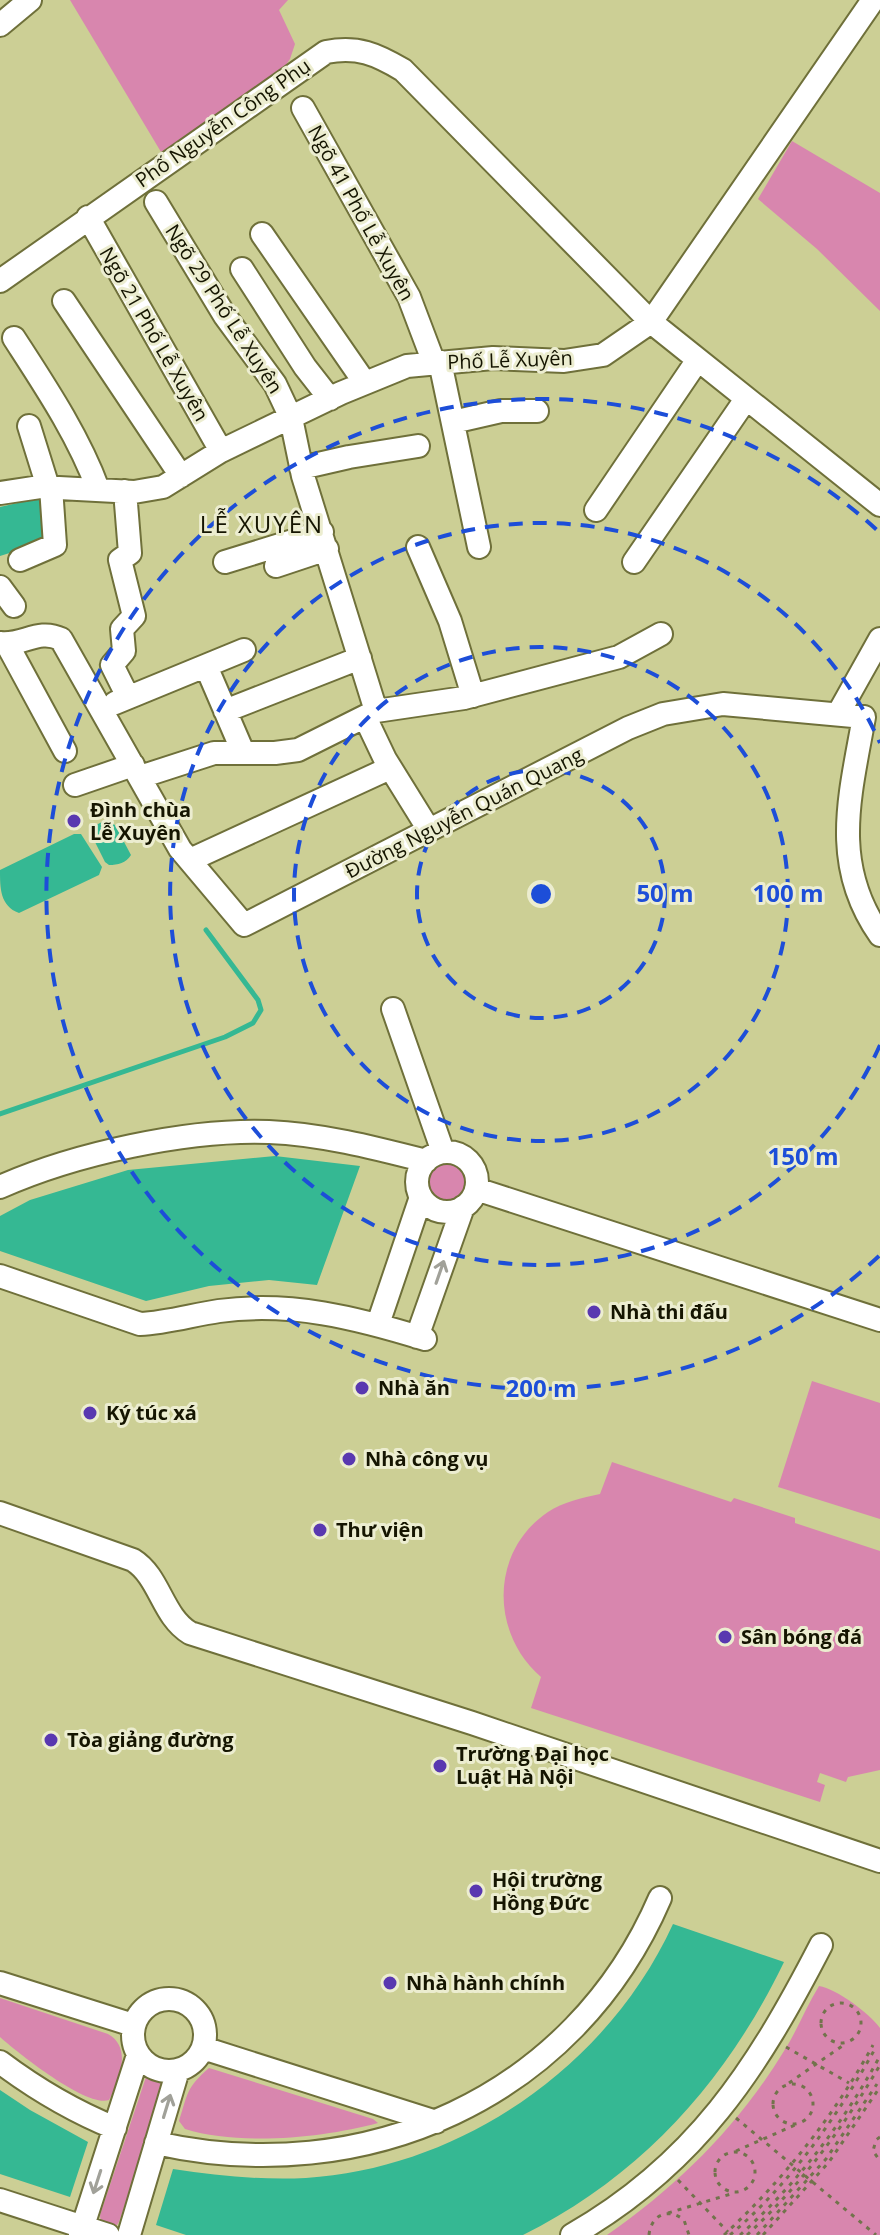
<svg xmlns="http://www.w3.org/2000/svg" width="880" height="2235" font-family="'Open Sans',sans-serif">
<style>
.green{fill:#d886ae}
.water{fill:#35b893}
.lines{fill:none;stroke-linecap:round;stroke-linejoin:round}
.stream{stroke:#35b893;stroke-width:5}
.minor-casing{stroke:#6f703a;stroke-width:26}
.path{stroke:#72734c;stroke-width:3;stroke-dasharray:4 6;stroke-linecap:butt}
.minor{stroke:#fff;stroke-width:22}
.oneway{stroke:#a1a199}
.ring{fill:none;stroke:#1d4ed8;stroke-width:4;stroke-dasharray:14 10}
.poi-dot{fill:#5938b0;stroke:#ecedd0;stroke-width:3}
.labels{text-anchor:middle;stroke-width:6;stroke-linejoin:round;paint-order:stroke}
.street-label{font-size:20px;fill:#151501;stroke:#ecedd0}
.poi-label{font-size:20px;font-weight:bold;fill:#151501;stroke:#ecedd0;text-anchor:start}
.quarter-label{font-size:24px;letter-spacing:2px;fill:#151501;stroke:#ecedd0}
.centre{fill:#1d4ed8;stroke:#ecedd0;stroke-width:4}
.ring-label{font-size:24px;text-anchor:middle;font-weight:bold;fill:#1d4ed8;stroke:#ecedd0;stroke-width:6;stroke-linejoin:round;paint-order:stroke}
</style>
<rect width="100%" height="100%" fill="#cccf95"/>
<path class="green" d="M70 0H288L279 10 295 44 290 59 273 84 161 152Z
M792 141 880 193V311L817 249 758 199Z
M427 1182a21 21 0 1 1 42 0a21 21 0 1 1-42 0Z
M812 1381 880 1403V1519L778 1487Z
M612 1462 731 1502 734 1498 795 1518V1523L880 1551V1770L848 1777 846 1782 820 1773 817 1782 825 1785 820 1802 531 1708 541 1677C490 1633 490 1551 548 1512 563 1502 582 1498 600 1494Z
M819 1986C837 1989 869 2013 880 2028V2235H607C678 2186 739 2125 784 2051 797 2031 806 2007 819 1986Z
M0 1998 108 2034C132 2047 120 2080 109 2100 87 2108 18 2053 0 2037Z
M209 2068 373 2119 378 2123C323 2138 239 2146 185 2129L179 2121C188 2093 186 2088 209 2068Z
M147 2074 163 2079 165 2085 119 2222 115 2228 101 2223 100 2215Z"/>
<path class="water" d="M48 496 47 537 35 545 0 556V507Z
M106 820 115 825 131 855C126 863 118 865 109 865L105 862 91 834 94 826Z
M74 834H81L102 867 99 875 19 913C0 906 0 888 0 870Z
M275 1156 360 1166 317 1285 269 1280 209 1286 146 1301 0 1251V1216L30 1200 128 1170Z
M673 1924 784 1962C727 2080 642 2176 523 2235H186L156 2225 173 2169C217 2176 261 2180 306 2178 462 2168 608 2066 673 1924Z
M0 2090 30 2110 88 2142 70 2197 0 2174Z"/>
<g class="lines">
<path class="stream" d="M0 1114 225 1037 253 1023 261 1010 258 1000 206 930"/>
<g class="minor-casing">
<path id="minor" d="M0 25 30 0
M303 108 409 297 434 363
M156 202 225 316 275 384 291 418 303 476 376 711
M88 217 221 451
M262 234 365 383
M242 269 305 367 330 399
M0 281 326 52C358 46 376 54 403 70L651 322 873 0
M64 301 181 476
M14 338C45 386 78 435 98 489
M440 362 479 547
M453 422 501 411H537
M29 426 48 487
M301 468 349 457 418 446
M125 491 130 553 120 560 134 616 122 629 124 651 112 665 128 697
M0 493 40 487 134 492 163 487 221 451 341 393 407 366 493 358 564 361 603 355 651 322 880 505
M596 510 697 361
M418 547 450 621 473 696
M20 560 55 545 51 487
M225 562 322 532
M634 562 746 399
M276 566 327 549
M0 587 14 606
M0 643C23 646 38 628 61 639L180 849 244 925 628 728 663 714 723 704 864 717C850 796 830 864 880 935
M7 644 65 751
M206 666 243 752
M115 703 244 650
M225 711 360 658
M838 714 880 639
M365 717 385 759 429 830
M140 777 214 753H275L298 750 376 711 464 698 619 657 661 634
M75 785 133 765
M190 860 390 768
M393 1009 443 1152
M417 1182a30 30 0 1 1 60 0a30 30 0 1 1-60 0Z
M0 1187C74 1154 187 1129 269 1132 321 1134 375 1148 426 1161
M476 1189 880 1320
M0 1276 140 1324C167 1323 192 1315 219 1311 290 1301 357 1318 425 1339
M378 1324 421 1197
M417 1337 463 1207
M0 1513 133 1560C160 1577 162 1616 190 1633L472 1723 880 1861
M0 1983 133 2025
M133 2035a36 36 0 1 1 72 0a36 36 0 1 1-72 0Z
M203 2048 436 2122
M0 2062C36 2089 73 2111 115 2128
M156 2143C364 2190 574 2098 660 1898
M0 2200 108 2235
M80 2235 138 2055
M129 2235 178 2070
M572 2235C696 2164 757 2069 821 1945"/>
</g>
<path class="path" d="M821 2023a20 20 0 1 1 40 0a20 20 0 1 1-40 0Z
M786 2047 849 2083
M789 2083 845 2044
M773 2104a20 20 0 1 1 40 0a20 20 0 1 1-40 0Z
M736 2118 876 2235
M880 2137 876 2140 873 2151 880 2161
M736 2151 795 2125
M715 2172a20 20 0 1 1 40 0a20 20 0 1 1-40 0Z
M678 2180 728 2232
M668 2213 734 2193
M649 2235C651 2215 668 2207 684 2220L689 2235
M724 2235C784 2179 834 2116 873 2045
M730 2235C790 2184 838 2116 876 2047
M740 2235C796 2185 844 2122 880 2056
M747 2235C801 2185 843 2128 880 2065
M757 2235 826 2159 877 2084
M763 2235 829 2162 880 2087"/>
<use href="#minor" class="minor"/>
</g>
<defs><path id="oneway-shaft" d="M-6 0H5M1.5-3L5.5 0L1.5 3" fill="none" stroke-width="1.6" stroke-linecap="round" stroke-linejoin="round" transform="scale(2)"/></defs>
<g class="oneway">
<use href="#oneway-shaft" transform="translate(440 1272) rotate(-71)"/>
<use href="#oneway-shaft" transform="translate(167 2106) rotate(-73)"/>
<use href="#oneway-shaft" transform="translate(97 2182) rotate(108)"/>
</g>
<g class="ring">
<circle cx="541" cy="894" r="124"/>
<circle cx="541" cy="894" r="247"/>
<path d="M880 1045A371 371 0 1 1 880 743"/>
<path d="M879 1256A495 495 0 1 1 879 532"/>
</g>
<g class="poi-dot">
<circle cx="74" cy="821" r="8"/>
<circle cx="594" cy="1312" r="8"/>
<circle cx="362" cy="1388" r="8"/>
<circle cx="90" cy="1413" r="8"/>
<circle cx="349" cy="1459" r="8"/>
<circle cx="320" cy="1530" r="8"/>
<circle cx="725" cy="1637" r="8"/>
<circle cx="51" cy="1740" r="8"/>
<circle cx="440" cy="1766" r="8"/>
<circle cx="476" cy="1891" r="8"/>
<circle cx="390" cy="1983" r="8"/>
</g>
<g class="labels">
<g class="street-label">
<text transform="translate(223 123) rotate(-35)" y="7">Phố Nguyễn Công Phụ</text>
<text transform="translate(361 213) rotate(61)" y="7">Ngõ 41 Phố Lễ Xuyên</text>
<text transform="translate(224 309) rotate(57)" y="7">Ngõ 29 Phố Lễ Xuyên</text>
<text transform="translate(154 334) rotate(60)" y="7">Ngõ 21 Phố Lễ Xuyên</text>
<text transform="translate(510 360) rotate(-2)" y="7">Phố Lễ Xuyên</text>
<text transform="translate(464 813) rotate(-27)" y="7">Đường Nguyễn Quán Quang</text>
</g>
<g class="poi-label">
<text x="90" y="817">Đình chùa<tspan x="90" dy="23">Lễ Xuyên</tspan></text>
<text x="610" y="1319">Nhà thi đấu</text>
<text x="378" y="1395">Nhà ăn</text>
<text x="106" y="1420">Ký túc xá</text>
<text x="365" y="1466">Nhà công vụ</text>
<text x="336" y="1537">Thư viện</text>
<text x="741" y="1644">Sân bóng đá</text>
<text x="67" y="1747">Tòa giảng đường</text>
<text x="456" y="1761">Trường Đại học<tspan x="456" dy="23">Luật Hà Nội</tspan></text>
<text x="492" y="1887">Hội trường<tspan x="492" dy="23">Hồng Đức</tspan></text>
<text x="406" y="1990">Nhà hành chính</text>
</g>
<g class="quarter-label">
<text x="262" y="533">LỄ XUYÊN</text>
</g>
</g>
<circle cx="541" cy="894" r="12" class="centre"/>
<g class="ring-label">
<text x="665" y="902">50 m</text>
<text x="788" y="902">100 m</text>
<text x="803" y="1165">150 m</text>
<text x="541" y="1397">200 m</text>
</g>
</svg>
